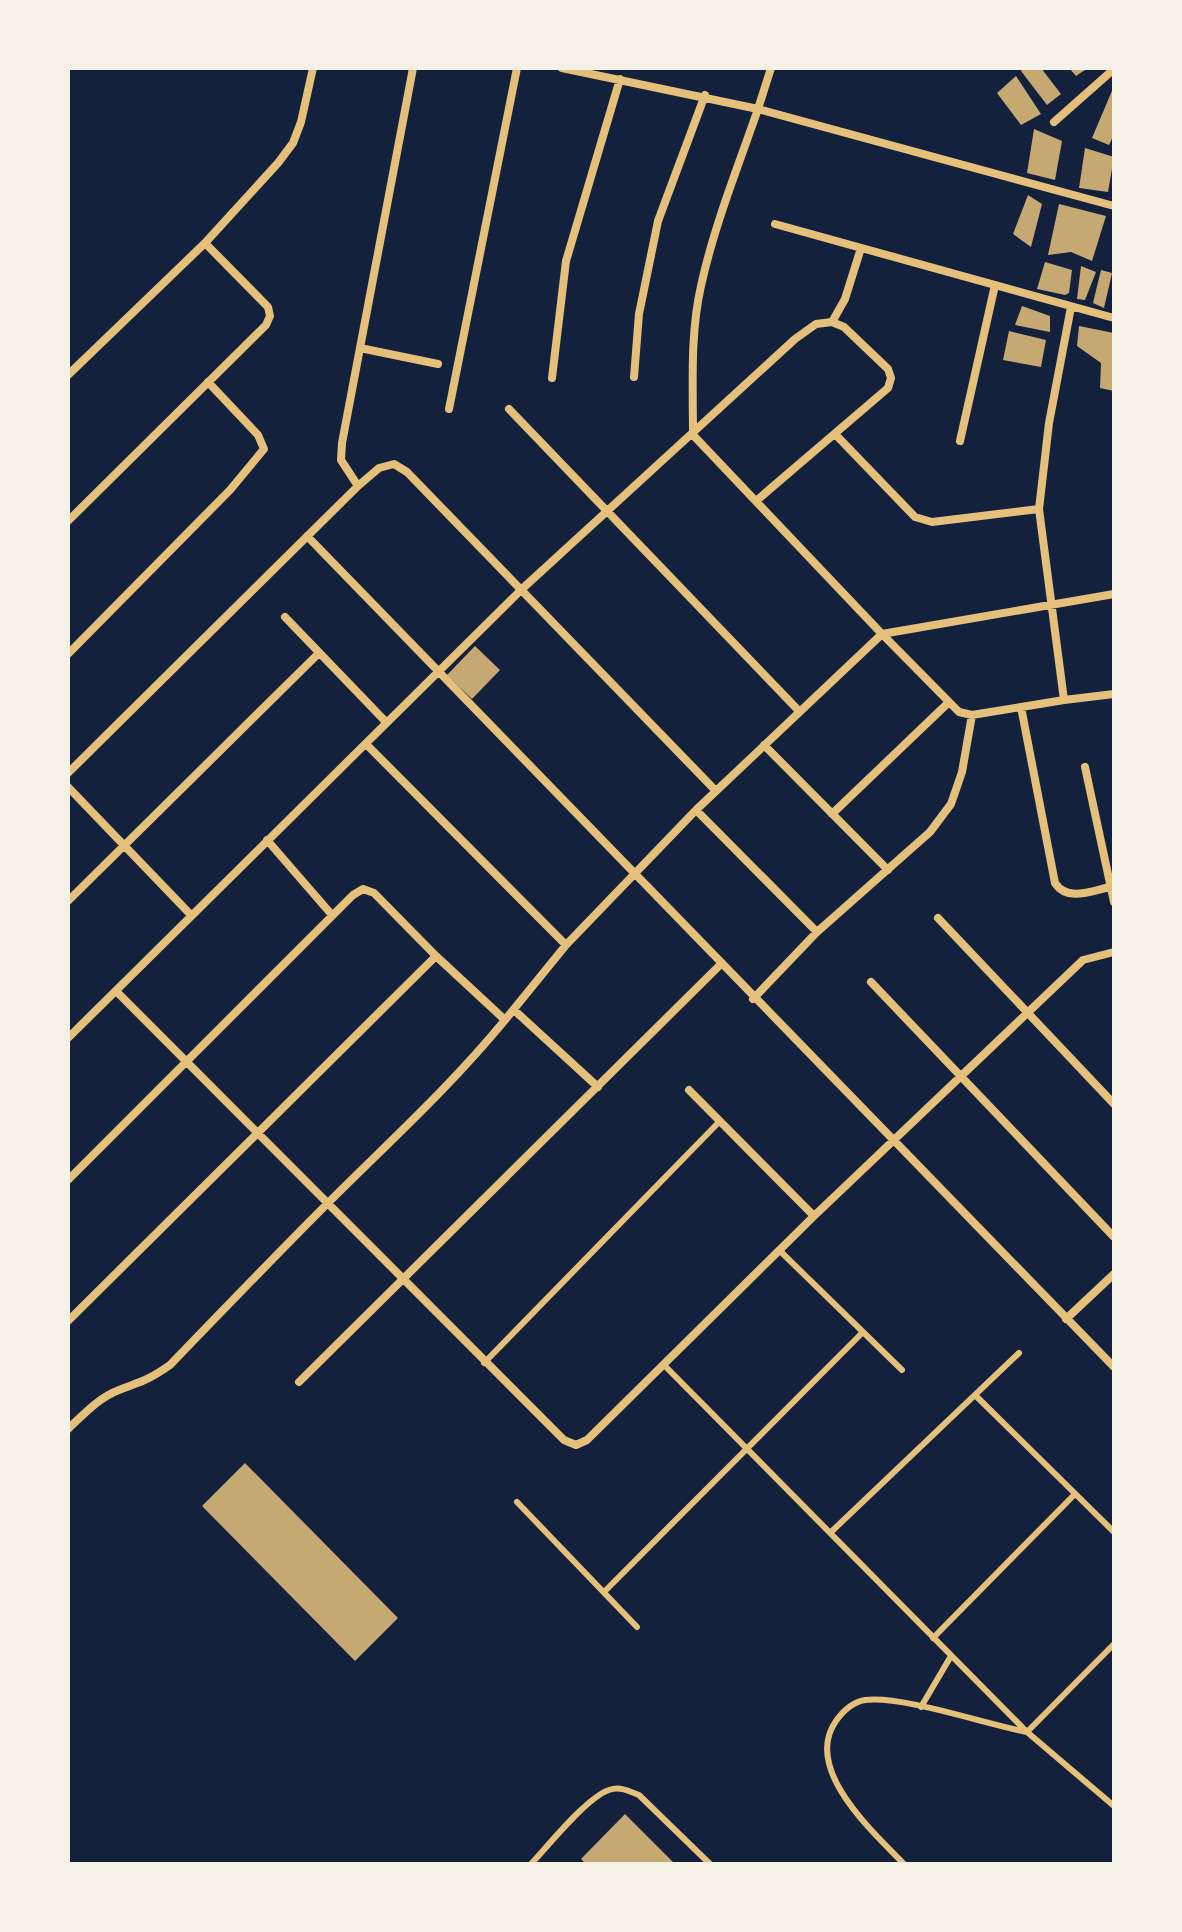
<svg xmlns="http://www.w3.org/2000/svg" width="1182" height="1932" font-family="Roboto,sans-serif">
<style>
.building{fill:#c6a872}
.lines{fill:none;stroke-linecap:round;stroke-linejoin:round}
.service{stroke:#e5c07b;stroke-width:6}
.minor{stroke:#e5c07b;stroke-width:8}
</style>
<rect width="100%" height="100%" fill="#14213d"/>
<path class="building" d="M1024 68H1041L1061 94 1047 105 1021 71Z
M1069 68H1088L1076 76Z
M1016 76 1041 114 1021 125 997 93Z
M1114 86V134L1109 145 1092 138Z
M1034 129 1062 141 1055 180 1027 173Z
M1085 148 1114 157 1108 192 1079 188Z
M1028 195 1042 204 1031 247 1013 234Z
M1059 204 1106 216 1092 261 1071 252 1048 255Z
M1045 262 1072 270 1069 293 1065 295 1037 289Z
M1081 266 1096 272 1085 300 1077 299Z
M1101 270 1112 273 1104 308 1093 303Z
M1022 306 1050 316V332L1015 325Z
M1079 326 1114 333V391L1100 388 1101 363 1077 346Z
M1009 331 1046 340 1041 367 1003 360Z
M475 646 500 670 472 699 447 675Z
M245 1463 398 1618 355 1661 202 1506Z
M625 1814 675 1864H586L581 1859Z"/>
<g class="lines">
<path class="service" d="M779 1250 902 1370
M484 1363 720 1121
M664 1365 1027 1732 1114 1806
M975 1395 1114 1532
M517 1502 637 1627
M830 1533 1019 1353
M604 1592 863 1332
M933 1638 1075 1494
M921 1707 951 1656
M531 1864C549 1845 586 1798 609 1790 620 1786 629 1791 639 1795L710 1864
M904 1864C874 1833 802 1769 836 1721 843 1711 853 1702 865 1700 901 1695 985 1724 1027 1732L1114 1644"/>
<path class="minor" d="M562 68 758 109C738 167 714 226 701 286 690 334 693 386 693 435L882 634 1114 594
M771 68 758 109 1114 206
M1054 122 1114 69
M775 224 1114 318
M1071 307 1049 423 1039 509 1064 700 1114 694
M360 348 438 364
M68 375 205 243 278 163 293 143 301 122 313 68
M634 377 639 314 658 221 705 95
M552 378 566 261 620 79
M449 409 517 68
M509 409 799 711
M835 434 915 517 932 522 1039 509
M960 441 995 285
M358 486 341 460 342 443 413 68
M756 501 888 388 891 378 888 369 844 327 832 322
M68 521 266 325 270 316 268 307 205 243
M307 536 1114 1367
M285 617 386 722
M68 654 230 490 264 449 258 435 208 382
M1021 707 1055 883C1068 903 1093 890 1114 886
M366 744 566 945
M764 745 888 870
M1085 767 1114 902
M68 773 358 486 379 468 394 464 407 472 715 790
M68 787 191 915
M696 810 817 932
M832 814 948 703
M267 840 332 915
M68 901 319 653
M938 918 1114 1104
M871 982 1114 1237
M116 991 564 1440 576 1445 587 1440 814 1216 1083 960 1114 952
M753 999 817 932 930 832 951 804 962 772 972 715
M514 1010 598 1087
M68 1038 522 589 795 339 816 324 832 322 845 299 861 248
M689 1090 814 1216
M68 1180 353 895 363 889 374 893 436 956
M1066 1319 1114 1274
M68 1321 436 956 505 1020 566 945 696 810 882 634 959 712 972 715 1064 700
M299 1382 720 965
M68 1429C83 1415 98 1398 119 1390 142 1381 147 1381 170 1365 222 1311 274 1257 327 1204 388 1143 450 1087 505 1020"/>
</g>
<rect width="1182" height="1932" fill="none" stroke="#f6f1e7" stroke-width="140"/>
</svg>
